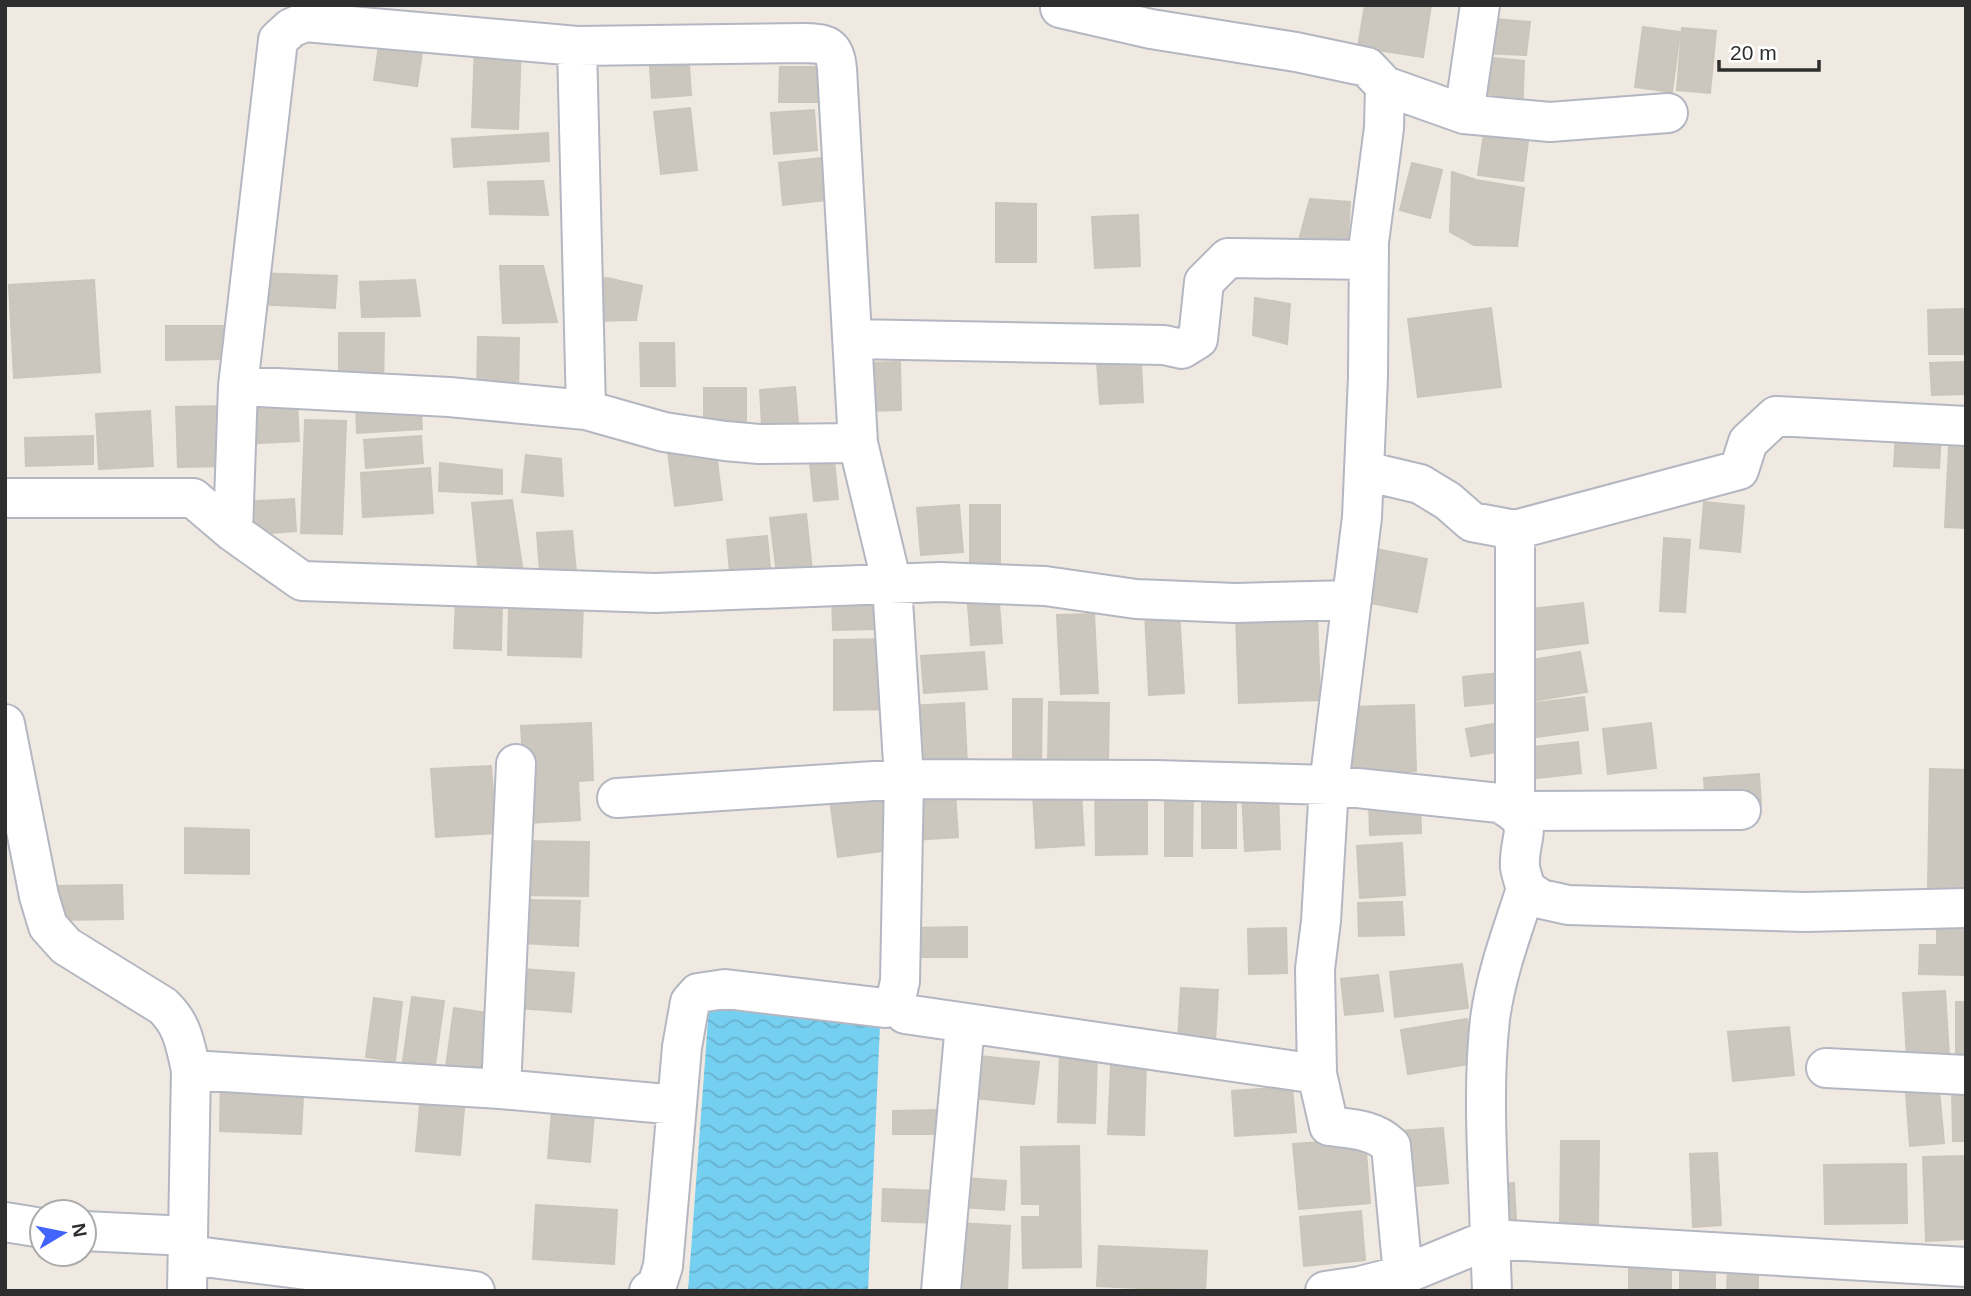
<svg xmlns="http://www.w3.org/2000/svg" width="1971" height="1296" font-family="Helvetica,sans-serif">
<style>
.water{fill:url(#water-waves)}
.building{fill:#cbc7bf;stroke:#cbc5ba;stroke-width:2}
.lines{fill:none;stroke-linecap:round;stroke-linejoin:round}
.minor-casing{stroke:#b4b7c1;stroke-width:42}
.minor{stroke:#fff;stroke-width:38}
</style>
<defs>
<pattern id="water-waves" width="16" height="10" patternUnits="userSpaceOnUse" patternTransform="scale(1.75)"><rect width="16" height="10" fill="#75cff0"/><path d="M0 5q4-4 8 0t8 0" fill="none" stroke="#66b2ce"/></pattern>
</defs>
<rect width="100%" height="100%" fill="#efe9e1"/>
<path class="water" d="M709 1007 880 1026 868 1291H688Z"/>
<path class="building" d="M1365 5H1431L1423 57 1358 47Z
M1484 18 1530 22 1526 55 1481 53Z
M1643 27 1680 32 1672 92 1635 87Z
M1682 28 1716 31 1710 93 1677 90Z
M381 32 424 39 417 86 374 80Z
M475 44 521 46 518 129 472 127Z
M688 50 691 95 652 98 649 53Z
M1482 57 1524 61 1523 89 1480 84Z
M780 67H817V102H779Z
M1480 84 1523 89 1522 117 1476 110Z
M690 108 697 170 661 174 654 112Z
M814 110 817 150 774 154 771 113Z
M1486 119 1530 125 1523 181 1478 175Z
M548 133 549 161 454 167 452 139Z
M821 158 826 200 783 205 779 163Z
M1412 163 1442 170 1430 218 1400 210Z
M1452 172 1476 180 1524 188 1517 246 1474 245 1450 232Z
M543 181 548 215 490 214 488 182Z
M1310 199 1350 202 1347 251 1298 244Z
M996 203 1036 204V262H996Z
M1138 215 1140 266 1095 268 1092 217Z
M500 266H543L557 322 503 323Z
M254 273 337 276 335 308 253 304Z
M607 278 642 286 636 320 588 321 591 281Z
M94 280 100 372 14 378 9 285Z
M415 280 420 316 362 317 360 282Z
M1255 298 1290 304 1287 344 1253 335Z
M1491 308 1501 387 1418 397 1408 319Z
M1966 309V354H1929L1928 310Z
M166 326H226V359L166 360Z
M339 333H384L383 389 339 388Z
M478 337 519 338 518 396 477 395Z
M640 343H674L675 386H641Z
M1140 345 1143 402 1100 404 1096 348Z
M900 362 901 410 862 411 861 363Z
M1966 362V394L1932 395 1930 363Z
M795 387 798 423 762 426 760 390Z
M704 388H746V431H704Z
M420 397 422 429 357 433 356 403Z
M297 400 299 441 242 444 240 402Z
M226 406 228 466 178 467 176 407Z
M150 411 153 466 99 469 96 414Z
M305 420 346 421 342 534 301 533Z
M1896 432 1941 434 1939 468 1894 466Z
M93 436V464L26 466 25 438Z
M421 436 423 463 366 468 364 440Z
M715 446 722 500 675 506 668 452Z
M1949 446H1966V528L1945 527Z
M833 451 838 499 814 501 809 454Z
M526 455 561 459 563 496 522 492Z
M440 463 502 470V494L439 491Z
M430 468 433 513 363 517 361 473Z
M294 499 296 531 244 535 242 502Z
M512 500 523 573 479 575 472 503Z
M1704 502 1744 506 1740 552 1700 548Z
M959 505 963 552 921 555 917 508Z
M970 505H1000V566H970Z
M806 514 812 571 777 575 770 518Z
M572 531 577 582 541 585 537 533Z
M767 536 771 578 731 582 727 540Z
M1664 538 1690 540 1685 612 1660 611Z
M1366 547 1427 559 1417 612 1356 600Z
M998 589 1002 643 971 645 967 591Z
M873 594 875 629 833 630 832 596Z
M456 599 502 601 501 650 454 648Z
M509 602 583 604 581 657 508 655Z
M1583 603 1588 643 1527 651 1522 610Z
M1179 610 1184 693 1149 695 1145 612Z
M1317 613 1320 700 1239 703 1236 616Z
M1094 614 1098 693 1061 694 1057 615Z
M890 639 891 709 834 710V640Z
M984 652 987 689 924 693 921 656Z
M1580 652 1587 692 1532 701 1526 661Z
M1509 672 1513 701 1465 706 1463 677Z
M1584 697 1588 730 1522 739 1517 705Z
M1013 699H1042L1041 766H1013Z
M1049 702 1109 703 1108 764 1048 763Z
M964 703 967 764 911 767 908 706Z
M1414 705 1416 771 1352 774 1350 707Z
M591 723 593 780 578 781 580 820 527 823 521 726Z
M1498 723 1503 751 1471 756 1466 729Z
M1651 723 1656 768 1608 774 1603 729Z
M1578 742 1581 773 1519 780 1516 749Z
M491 766 496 833 436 837 431 769Z
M1930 769 1966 770V891L1928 890Z
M1759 774 1761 804 1706 807 1704 778Z
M1095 783H1147V854L1096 855Z
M890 785 898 849 838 857 829 793Z
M1165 785H1193L1192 856H1165Z
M1081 790 1084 845 1036 848 1033 792Z
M1278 790 1280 849 1245 851 1242 792Z
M1202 792H1236V848H1202Z
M955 793 958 837 915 840 913 795Z
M1420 800 1421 833 1370 835 1369 802Z
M185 828 249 830V874L185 873Z
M520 841 589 842 588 896 520 895Z
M1402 843 1405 895 1360 898 1357 846Z
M122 885 123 919 57 920V886Z
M523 900 580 901 578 946 521 943Z
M1402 902 1404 935 1359 936 1358 903Z
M1966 911V975L1919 974 1920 945H1937V926Z
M967 927V957H910V928Z
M1286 928 1287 973 1249 974 1248 929Z
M1462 964 1468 1008 1395 1017 1390 972Z
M521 969 574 973 571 1012 518 1008Z
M1378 975 1383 1011 1345 1015 1341 979Z
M1181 988 1218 990 1215 1043 1178 1041Z
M1945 991 1949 1056 1907 1058 1903 993Z
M412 997 444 1001 435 1065 403 1061Z
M374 998 402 1002 395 1061 366 1057Z
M1956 1002H1966V1060L1956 1061Z
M454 1008 488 1013 481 1071 446 1067Z
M1467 1019 1475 1063 1408 1074 1401 1030Z
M1789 1027 1794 1075 1733 1081 1728 1032Z
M1060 1052 1097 1053 1095 1123 1058 1122Z
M979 1056 1039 1062 1034 1104 975 1098Z
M1111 1064 1146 1065 1144 1135 1108 1134Z
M221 1074 304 1078 301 1134 220 1131Z
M1292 1087 1296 1132 1235 1136 1232 1091Z
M1952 1087H1966V1141H1953Z
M1939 1090 1944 1143 1910 1146 1906 1092Z
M421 1093 465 1097 460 1155 416 1151Z
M553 1099 595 1103 590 1162 548 1158Z
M937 1110V1134H893V1111Z
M1443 1128 1448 1183 1405 1187 1400 1131Z
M1365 1139 1370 1203 1299 1209 1293 1144Z
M1561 1141H1599L1598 1224 1560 1223Z
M1079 1146 1081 1267 1023 1268 1022 1217H1040V1204H1022L1021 1147Z
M1717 1153 1721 1225 1693 1227 1690 1154Z
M1966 1156V1239L1926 1241 1923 1157Z
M1906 1164 1907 1223 1825 1224 1824 1165Z
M963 1178 1006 1181 1004 1210 962 1207Z
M1514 1183 1516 1220 1493 1221 1491 1185Z
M883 1189 941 1191 940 1223 882 1221Z
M536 1205 617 1210 614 1264 533 1259Z
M1361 1211 1365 1260 1304 1266 1300 1217Z
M957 1223 1010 1226 1007 1291H954Z
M1099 1246 1207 1251 1205 1291 1097 1286Z
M1629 1257 1671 1258V1291H1629Z
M1680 1266 1715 1267V1291H1680Z
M1728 1266 1758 1267V1291H1727Z"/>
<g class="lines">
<g class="minor-casing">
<path id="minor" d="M1060 5V8L1151 29 1296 52 1367 67 1385 86 1384 128 1369 242 1368 377 1362 517 1329 785 1321 921 1315 969 1317 1074 1329 1126C1352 1129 1374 1129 1391 1146L1403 1275
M577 46 586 410
M1385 86 1464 114 1550 122 1668 113
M1464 114 1480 5
M853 339 1164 345 1182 349 1198 339 1204 282 1228 258 1369 260
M238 386 449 397 586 410 664 432 725 441 759 444 858 443
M1365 471 1420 484 1448 501 1472 522 1515 530 1739 470 1748 442 1776 416 1966 426
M5 498H193L233 532 302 581 655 593 940 582 1045 586 1136 599 1235 603 1352 600
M1515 530V811L1741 810
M233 532 238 386 278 40 291 28 305 22 577 46 805 43C827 44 835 45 837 69L858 443 892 584 904 779 900 981 896 999 885 1008 725 989 698 993 690 1002 682 1047 663 1266 657 1285 649 1291
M5 724 39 896 48 926 66 946 163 1006C183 1025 185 1044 191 1070L187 1291
M617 798 904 779 1155 780 1329 785 1499 803C1539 824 1518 834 1520 867 1521 874 1524 882 1526 889L1541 899 1568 905 1806 912 1966 908
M905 1014 1317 1074
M1826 1068 1966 1075
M191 1070 501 1089 677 1105
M501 1089 516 764
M5 1222 42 1228
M84 1231 188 1236
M188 1255 475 1291
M941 1291 965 1024
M1325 1291 1360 1286 1403 1275 1490 1239C1488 1166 1482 1091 1490 1019 1496 974 1512 932 1526 889
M1492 1291 1490 1239 1966 1267"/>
</g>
<use href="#minor" class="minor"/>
</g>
<rect width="1971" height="1296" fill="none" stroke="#2e2e2e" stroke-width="14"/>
<g transform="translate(63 1233) rotate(80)"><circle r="33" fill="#ffffff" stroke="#ababab" stroke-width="2"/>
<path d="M0-5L12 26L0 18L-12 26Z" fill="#4264fb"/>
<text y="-10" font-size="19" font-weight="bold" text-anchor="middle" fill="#2e2e2e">N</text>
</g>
<path d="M1719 60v10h100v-10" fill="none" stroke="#2e2e2e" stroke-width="3.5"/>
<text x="1730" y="60" font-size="21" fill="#2e2e2e" stroke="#ffffff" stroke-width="5" paint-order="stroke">20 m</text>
</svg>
